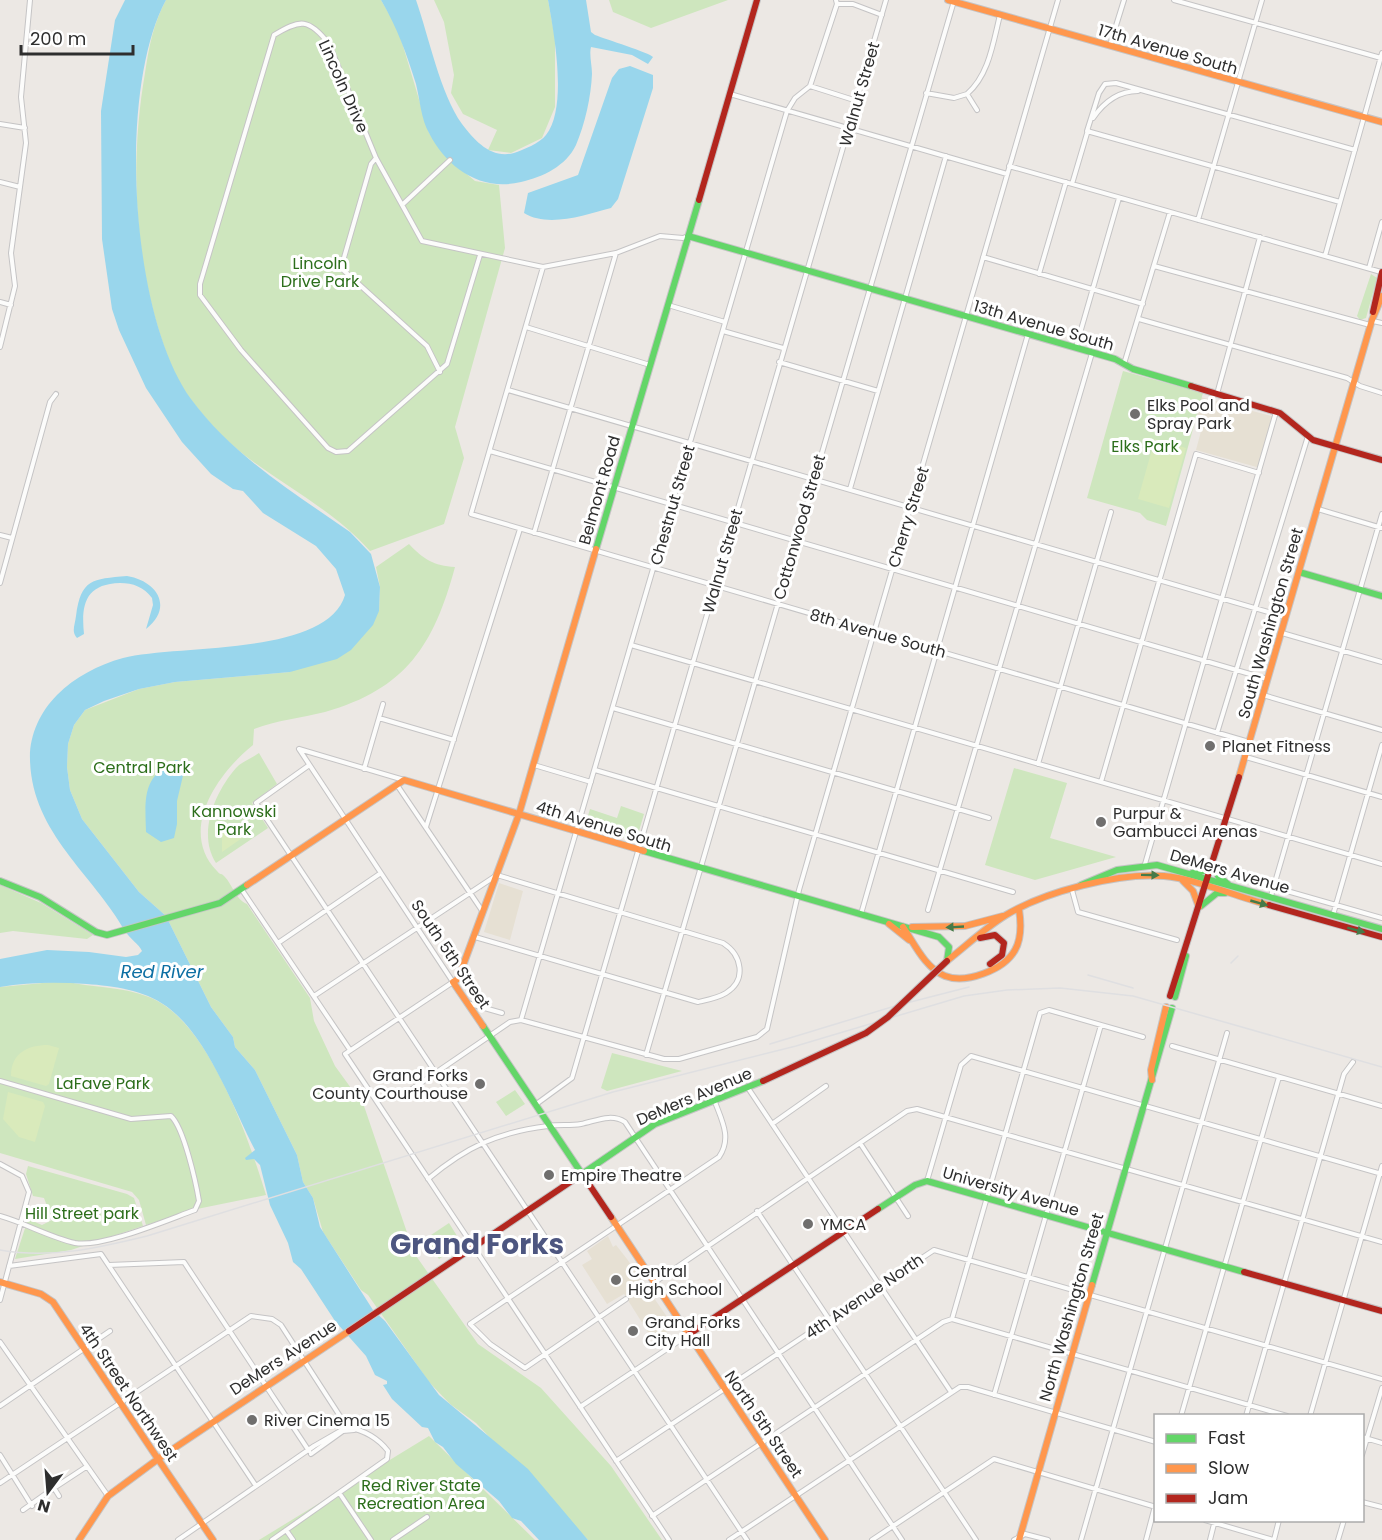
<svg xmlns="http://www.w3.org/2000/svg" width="1382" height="1540" font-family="Poppins,sans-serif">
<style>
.education{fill:#e6e0d3}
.green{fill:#cee6be}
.pitch{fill:#d9eabb}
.water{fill:#99d6ec}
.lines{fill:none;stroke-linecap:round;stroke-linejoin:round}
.street-casing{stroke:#c5c4c5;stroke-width:6}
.fast-casing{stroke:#c5c4c5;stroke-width:8}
.slow-casing{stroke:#c5c4c5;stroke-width:8}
.jam-casing{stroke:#c5c4c5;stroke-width:8}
.street{stroke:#fcfcfb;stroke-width:4}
.fast{stroke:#63d668;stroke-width:6}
.slow{stroke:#ff974d;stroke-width:6}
.jam{stroke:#b3261e;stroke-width:6}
.rail{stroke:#dfdfe1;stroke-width:1.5}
.jam-bridge-casing{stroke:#c5c4c5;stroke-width:8;stroke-linecap:butt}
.jam-bridge{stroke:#b3261e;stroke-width:6}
.oneway{fill:#467a48}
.poi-dot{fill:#706f6e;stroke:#fff;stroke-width:2}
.labels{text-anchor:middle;stroke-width:6;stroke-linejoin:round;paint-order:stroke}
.street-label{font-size:16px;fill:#2e2e2e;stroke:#fff}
.park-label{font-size:16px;fill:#2c6e1b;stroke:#fff}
.poi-label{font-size:16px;fill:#2e2e2e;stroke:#fff;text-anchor:start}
.water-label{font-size:18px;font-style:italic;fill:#0d6fa3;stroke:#fff}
.town-label{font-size:28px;font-weight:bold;fill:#4d5680;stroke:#fff}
</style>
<rect width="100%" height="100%" fill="#ece8e4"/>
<path class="education" d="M1167 388 1275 417 1260 468 1196 450 1204 420 1161 407Z
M499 883 523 891 510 940 484 932Z
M608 1236 613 1247 616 1245 627 1259 674 1327 653 1340 624 1294 607 1304 582 1265 592 1259 587 1251Z"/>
<path class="green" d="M166 0H381L398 29 429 133 450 160 475 181 499 185 505 248 455 427 464 458 444 524 370 551C324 499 256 475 211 424 198 409 182 390 174 372 135 280 128 171 145 73 149 47 153 24 166 0Z
M434 0H548L555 38V107L542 138 511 153 488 150 497 130 463 114 451 93 454 75 444 22Z
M609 0H728L651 28 613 12Z
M1371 274 1377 278 1366 318 1360 320 1357 316Z
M1123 371 1203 393 1166 526 1147 520 1140 513 1087 498Z
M409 544C423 559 434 566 455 567 434 645 406 689 325 712 301 718 277 720 254 729L253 745C219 772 177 830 217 871 221 876 220 872 224 876 233 885 235 899 247 904L310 998 314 1021 335 1066 364 1106 414 1253 478 1344 541 1388 611 1466 662 1540H588L476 1423 450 1404 429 1382 368 1295 361 1290 323 1232 313 1198 303 1182 297 1155 255 1070 235 1047 233 1037 211 1007 166 916 139 892 82 819 70 790 67 767 68 744 74 725 85 710 139 689 175 682 290 672 379 611 380 587 376 567Z
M259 753 277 784 252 803 268 828 216 863C197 834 215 792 236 768 241 762 252 758 259 753Z
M1014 768 1067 783 1050 838 1116 857 1035 880 985 865Z
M621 806 644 814 636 841 585 826 590 809 617 818Z
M0 885 41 903 93 935 87 939 13 931 0 933Z
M64 981C92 988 121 986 149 997 208 1019 249 1139 266 1195L197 1209 146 1225 139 1200 132 1192 0 1153V987Z
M612 1053 682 1071 607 1091 601 1088Z
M515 1090 525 1104 506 1116 496 1102Z
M28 1166 127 1194 134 1198 143 1226 71 1250 15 1259 28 1219 42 1225 52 1220 44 1198 33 1196 26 1174Z
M449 1223 462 1244 439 1259 425 1239Z
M429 1436 535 1540H259Z"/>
<path class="pitch" d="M1155 439 1186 448 1169 508 1138 499Z
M233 826 242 838 222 852V833Z
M48 1045 59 1048 49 1084 46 1086 11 1076C11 1053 28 1045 48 1045Z
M8 1092 43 1102 45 1106 35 1142 19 1137 3 1119Z"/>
<path class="water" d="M125 0H166C117 90 130 315 191 399 233 456 293 492 350 532L371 554 380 587 379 611 373 625 351 650 337 659 290 672 175 682 139 689 104 701 85 710 74 725 68 744 67 767 70 790 82 819 139 892 166 916 211 1007 233 1037 235 1047 255 1070 297 1155 303 1182 313 1198 320 1227 373 1310 385 1321 439 1395 528 1469 588 1540H539L521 1521 512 1518 499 1501 456 1464 443 1447 435 1442 428 1428 422 1427 392 1399 383 1385 387 1384V1381L375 1375 366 1356 335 1321 301 1269 293 1262 288 1243 270 1205 260 1165 254 1159 246 1160 245 1158 255 1150C232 1106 208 1036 166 1006 144 990 113 986 87 984 58 982 29 982 0 987V959L47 950 89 952 126 957 138 955 142 951C139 944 130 939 125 931 92 873 32 833 30 760 29 736 40 712 57 695 75 677 98 665 123 658 176 644 327 657 345 595L336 569 316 546 263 513 243 491 233 489 211 474 182 442 146 388 119 330 112 309 102 239 101 111 115 20Z
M381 0H416C429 37 440 93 462 124 475 141 491 159 514 153 523 150 540 143 546 135 568 107 554 33 548 0H586L591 32 595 35C605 39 650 53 653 57L648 64 632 55 591 47C589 54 592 65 592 74 591 97 585 124 576 145 566 166 543 177 521 182 481 192 447 168 429 133 421 119 420 100 416 84 407 55 397 27 381 0Z
M630 66 653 75V88L618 199 611 208C585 215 548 228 524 213L528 193 578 175 612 78 619 69Z
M127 576C157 581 174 607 146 629L153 605 152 598C144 587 133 583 120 583 85 584 81 605 84 634L77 638C71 632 75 625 76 616 81 579 92 579 127 576Z
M176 760 186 763 177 801V824L174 838 161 842 146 832C145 798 142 777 176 760Z"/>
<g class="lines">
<g class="street-casing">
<path id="street" d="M1174 0 1381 58
M837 4H853L882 15
M1110 45 1124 0
M810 86 857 101
M926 93 954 98 967 94 977 110
M730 94 1007 174
M967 94C989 75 993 43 1000 15
M1093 118C1104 102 1119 91 1138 91
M0 124 25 128
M376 158 371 164 341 268 427 346 440 372
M1009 166 1381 272
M0 182 20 187
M1072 184 1088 130
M1340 202 1087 131 1099 93 1105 84 1116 83 1355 150
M402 205 450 160
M1198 220 1262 0
M480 255 447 364 348 451 336 452 328 448 241 350 200 295V284L274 35C300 19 309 18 329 44L376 158 422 241 543 267 616 253 660 236 683 238 688 236
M1325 256 1382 53
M983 257 1143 304
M1154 266 1370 325
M543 267 471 514 1249 742
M1369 268 1382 222
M1039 274 1066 182
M0 302 11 305
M668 305 725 322
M1139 319 1347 378 1360 386 1382 393
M1373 321 1382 323
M526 327 650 365
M723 331 783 348
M0 347 15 286 11 253 26 143 21 97 30 0
M1076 347 1119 198
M779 362 878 391
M1124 364 1170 212
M508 390 1285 617
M1217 394 1260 237
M490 451 1267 679
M850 489 946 156
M1318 509 1382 528
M534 533 616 253
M0 535 12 538
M0 583 50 402 56 394
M1282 633 1382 662
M631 645 1382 864
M1263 695 1382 730
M613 708 989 818
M379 718 454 740
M1217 733 1308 436
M299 749 453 982 345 1054 669 1540
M299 749 404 780
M1246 757 1382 797
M1038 764 1111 512
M534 765 591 782
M308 766 256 803 747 1540
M364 769 383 704
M595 770 1013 892
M1101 782 1196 454 1259 473
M397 785 483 912
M426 827 520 529
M1145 864 1276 412
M1273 887 1382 918
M242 890 350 1050
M1072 890 1078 912 1177 940
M1271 896 1382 514
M928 910 1092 353
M861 914 1028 334
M1333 915 1382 745
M278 943 381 873
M314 996 497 875 723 943C742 955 747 980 726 993 718 998 707 1000 698 1002L475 937
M467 1003 502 1013
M521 1020 787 111 795 98 810 86 837 4 836 0
M1172 1046 1382 1106
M646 1055 954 1
M0 1081 131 1119 171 1116C184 1128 196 1183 199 1201L195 1210C167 1220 102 1248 75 1243 49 1237 25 1223 0 1216
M748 1088 951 1392
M409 1091 510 1022 521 1020 664 1059H679L757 1037 767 1029 799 890 1058 0
M535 1105 572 1078 886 0
M772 1124 826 1086
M860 1143 908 1216
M0 1164 22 1176 29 1192 0 1300
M428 1179C466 1147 498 1132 548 1126 559 1124 570 1126 581 1124 596 1121 611 1113 625 1122L902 1540
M927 1181 961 1065 971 1056 1382 1174
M757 1211 976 1540
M109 1265 184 1262 309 1451
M9 1266 101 1254 256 1486
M655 1282 907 1111 917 1109 1382 1242
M626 1299 525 1368 490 1344 470 1324 719 1157C732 1138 722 1121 715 1102
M952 1319 1040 1013 1049 1010 1143 1037
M0 1342 108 1496
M994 1395 1101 1025
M0 1406 110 1331
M580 1407 688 1335
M1181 1416 1279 1077
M1246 1416 1344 1074 1353 1062
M1310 1416 1382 1166
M1362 1437 1382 1443
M311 1454 343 1431 354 1430
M0 1455 32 1506
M1362 1455 1382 1388
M616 1461 934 1250 1382 1379
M0 1483 251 1316 272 1319 281 1325 347 1427
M54 1488 86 1467
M340 1494 371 1540
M1362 1502 1382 1507
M23 1510 54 1488 59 1496
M652 1516 943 1322 952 1319 1287 1416
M1205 1520 1273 1540
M286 1530 293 1540
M178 1540 314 1446 347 1427
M272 1540 387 1459 388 1451C378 1438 363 1430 347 1427
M393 1540 427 1517
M729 1540 960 1387H968L1156 1442
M872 1540 994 1459 1156 1507
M1014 1540 1025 1534 1048 1540
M1081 1540 1227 1033
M1146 1540 1155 1506
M1210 1540 1215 1520
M1274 1540 1279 1520
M1338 1540 1344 1520"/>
</g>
<g class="fast-casing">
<path id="fast" d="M688 236 1115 359 1133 369 1191 386
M596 549 699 200
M1299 572 1382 596
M644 851 939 937 949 947 947 961
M1214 866 1218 876 1228 884
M1192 873 1204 871 1212 863
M0 881 40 897 96 932 107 935 220 903 247 885
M1081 885 1117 870 1157 865 1382 929
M1201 906 1217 893H1225
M1175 997 1186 956
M483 1026 582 1174 655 1124 763 1081
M878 1209 915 1185 927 1181 1244 1272
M1092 1285 1172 1008"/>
</g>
<g class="slow-casing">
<path id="slow" d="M948 0 1382 122
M1239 777 1372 320 1382 296
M1183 881 1193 891 1199 907
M247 885 404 780 644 851
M889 924 909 940
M903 927C914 943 925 968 945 976 966 984 1004 970 1015 950 1022 938 1021 922 1019 909
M912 927 965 926 1003 916
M948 960C967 945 985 928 1006 915 1044 892 1119 872 1164 876 1192 878 1239 897 1269 905
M483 1026 453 982 458 979 519 814 596 549
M1152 1080 1151 1070 1166 1007
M611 1217 825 1540
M0 1282 41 1294 53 1302 158 1459 349 1331
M79 1540 108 1496 158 1459 213 1540
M1019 1540 1092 1285"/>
</g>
<g class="jam-casing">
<path id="jam" d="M699 200 757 0
M1373 312 1382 272
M1191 386 1280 413 1313 440 1382 460
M1269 905 1382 937
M980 938 995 935 1004 943 1002 955 990 964
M1170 996 1239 777
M1244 1272 1382 1311
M349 1331 582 1174 611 1217
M688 1335 878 1209"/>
</g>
<use href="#street" class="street"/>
<use href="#fast" class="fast"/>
<use href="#slow" class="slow"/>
<use href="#jam" class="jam"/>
<path class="rail" d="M1231 963 1238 956
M1088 975 1133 988
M770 1044 895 1006 969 987
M0 1250C51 1259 98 1248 147 1236L613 1092 796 1046 964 996 1007 990 1060 988 1133 996 1382 1067"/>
<g class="jam-bridge-casing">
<path id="jam-bridge" d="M763 1081 866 1033 888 1017 947 961"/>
</g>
<use href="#jam-bridge" class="jam-bridge"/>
</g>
<defs><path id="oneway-solid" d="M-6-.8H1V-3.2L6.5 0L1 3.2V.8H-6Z" transform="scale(1.5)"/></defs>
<g class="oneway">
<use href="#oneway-solid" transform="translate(1150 875) rotate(1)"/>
<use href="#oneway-solid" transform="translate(1259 903) rotate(16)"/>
<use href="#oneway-solid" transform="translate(955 927) rotate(177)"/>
<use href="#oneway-solid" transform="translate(1356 930) rotate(15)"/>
</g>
<g class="poi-dot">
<circle cx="1135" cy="414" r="6"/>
<circle cx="1210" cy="746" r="6"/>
<circle cx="1101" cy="822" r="6"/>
<circle cx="480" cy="1084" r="6"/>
<circle cx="549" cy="1175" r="6"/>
<circle cx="808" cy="1224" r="6"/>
<circle cx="616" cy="1280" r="6"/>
<circle cx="633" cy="1331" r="6"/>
<circle cx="252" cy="1420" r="6"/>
</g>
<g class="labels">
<g class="street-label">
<text transform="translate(1168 49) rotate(16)" y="6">17th Avenue South</text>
<text transform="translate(344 86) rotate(66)" y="6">Lincoln Drive</text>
<text transform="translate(859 94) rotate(-74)" y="6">Walnut Street</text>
<text transform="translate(1044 325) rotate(16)" y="6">13th Avenue South</text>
<text transform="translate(599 490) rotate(-74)" y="6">Belmont Road</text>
<text transform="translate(672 505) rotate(-74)" y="6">Chestnut Street</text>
<text transform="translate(908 517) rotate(-73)" y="6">Cherry Street</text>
<text transform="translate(799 527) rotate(-74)" y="6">Cottonwood Street</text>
<text transform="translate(722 561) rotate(-74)" y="6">Walnut Street</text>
<text transform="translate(1270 623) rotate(-74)" y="6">South Washington Street</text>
<text transform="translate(878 633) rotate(16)" y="6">8th Avenue South</text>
<text transform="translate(604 826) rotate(17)" y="6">4th Avenue South</text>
<text transform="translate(1230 871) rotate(16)" y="6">DeMers Avenue</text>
<text transform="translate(451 954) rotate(56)" y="6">South 5th Street</text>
<text transform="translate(694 1096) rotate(-23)" y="6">DeMers Avenue</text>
<text transform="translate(1011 1191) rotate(16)" y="6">University Avenue</text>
<text transform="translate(864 1296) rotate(-34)" y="6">4th Avenue North</text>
<text transform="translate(1071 1307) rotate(-74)" y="6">North Washington Street</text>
<text transform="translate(283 1357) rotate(-33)" y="6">DeMers Avenue</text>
<text transform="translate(129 1392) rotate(56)" y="6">4th Street Northwest</text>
<text transform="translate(764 1424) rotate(56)" y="6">North 5th Street</text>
</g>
<g class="park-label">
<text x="320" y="269">Lincoln<tspan x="320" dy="18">Drive Park</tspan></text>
<text x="1145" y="452">Elks Park</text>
<text x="142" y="773">Central Park</text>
<text x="234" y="817">Kannowski<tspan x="234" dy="18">Park</tspan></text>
<text x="103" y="1089">LaFave Park</text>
<text x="82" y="1219">Hill Street park</text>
<text x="421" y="1491">Red River State<tspan x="421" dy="18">Recreation Area</tspan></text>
</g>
<g class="poi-label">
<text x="1147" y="411">Elks Pool and<tspan x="1147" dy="18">Spray Park</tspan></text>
<text x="1222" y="752">Planet Fitness</text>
<text x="1113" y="819">Purpur &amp;<tspan x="1113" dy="18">Gambucci Arenas</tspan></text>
<text x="468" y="1081" text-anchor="end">Grand Forks<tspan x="468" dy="18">County Courthouse</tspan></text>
<text x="561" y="1181">Empire Theatre</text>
<text x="820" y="1230">YMCA</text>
<text x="628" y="1277">Central<tspan x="628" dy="18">High School</tspan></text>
<text x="645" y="1328">Grand Forks<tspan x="645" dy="18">City Hall</tspan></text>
<text x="264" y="1426">River Cinema 15</text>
</g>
<g class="water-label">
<text x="162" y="978">Red River</text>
</g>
<g class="town-label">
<text x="477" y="1254">Grand Forks</text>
</g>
</g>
<rect x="1154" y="1414" width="210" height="108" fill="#ffffff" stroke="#ababab" stroke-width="1.5"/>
<rect x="1166" y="1434" width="30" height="9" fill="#63d668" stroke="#ababab" stroke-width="1.5"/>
<text x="1208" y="1444" font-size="18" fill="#2e2e2e">Fast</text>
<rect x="1166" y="1464" width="30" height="9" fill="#ff974d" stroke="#ababab" stroke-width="1.5"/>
<text x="1208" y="1474" font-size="18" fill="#2e2e2e">Slow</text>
<rect x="1166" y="1494" width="30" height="9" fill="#b3261e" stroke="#ababab" stroke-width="1.5"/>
<text x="1208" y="1504" font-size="18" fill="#2e2e2e">Jam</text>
<g transform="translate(48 1492) rotate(196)" stroke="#ffffff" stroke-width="4.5" paint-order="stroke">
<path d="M0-4.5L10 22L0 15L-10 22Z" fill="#2e2e2e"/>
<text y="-9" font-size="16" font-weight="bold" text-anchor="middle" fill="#2e2e2e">N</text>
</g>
<path d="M21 45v9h112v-9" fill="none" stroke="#2e2e2e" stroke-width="3"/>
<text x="30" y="45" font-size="18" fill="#2e2e2e" stroke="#ffffff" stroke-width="4.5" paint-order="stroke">200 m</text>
</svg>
